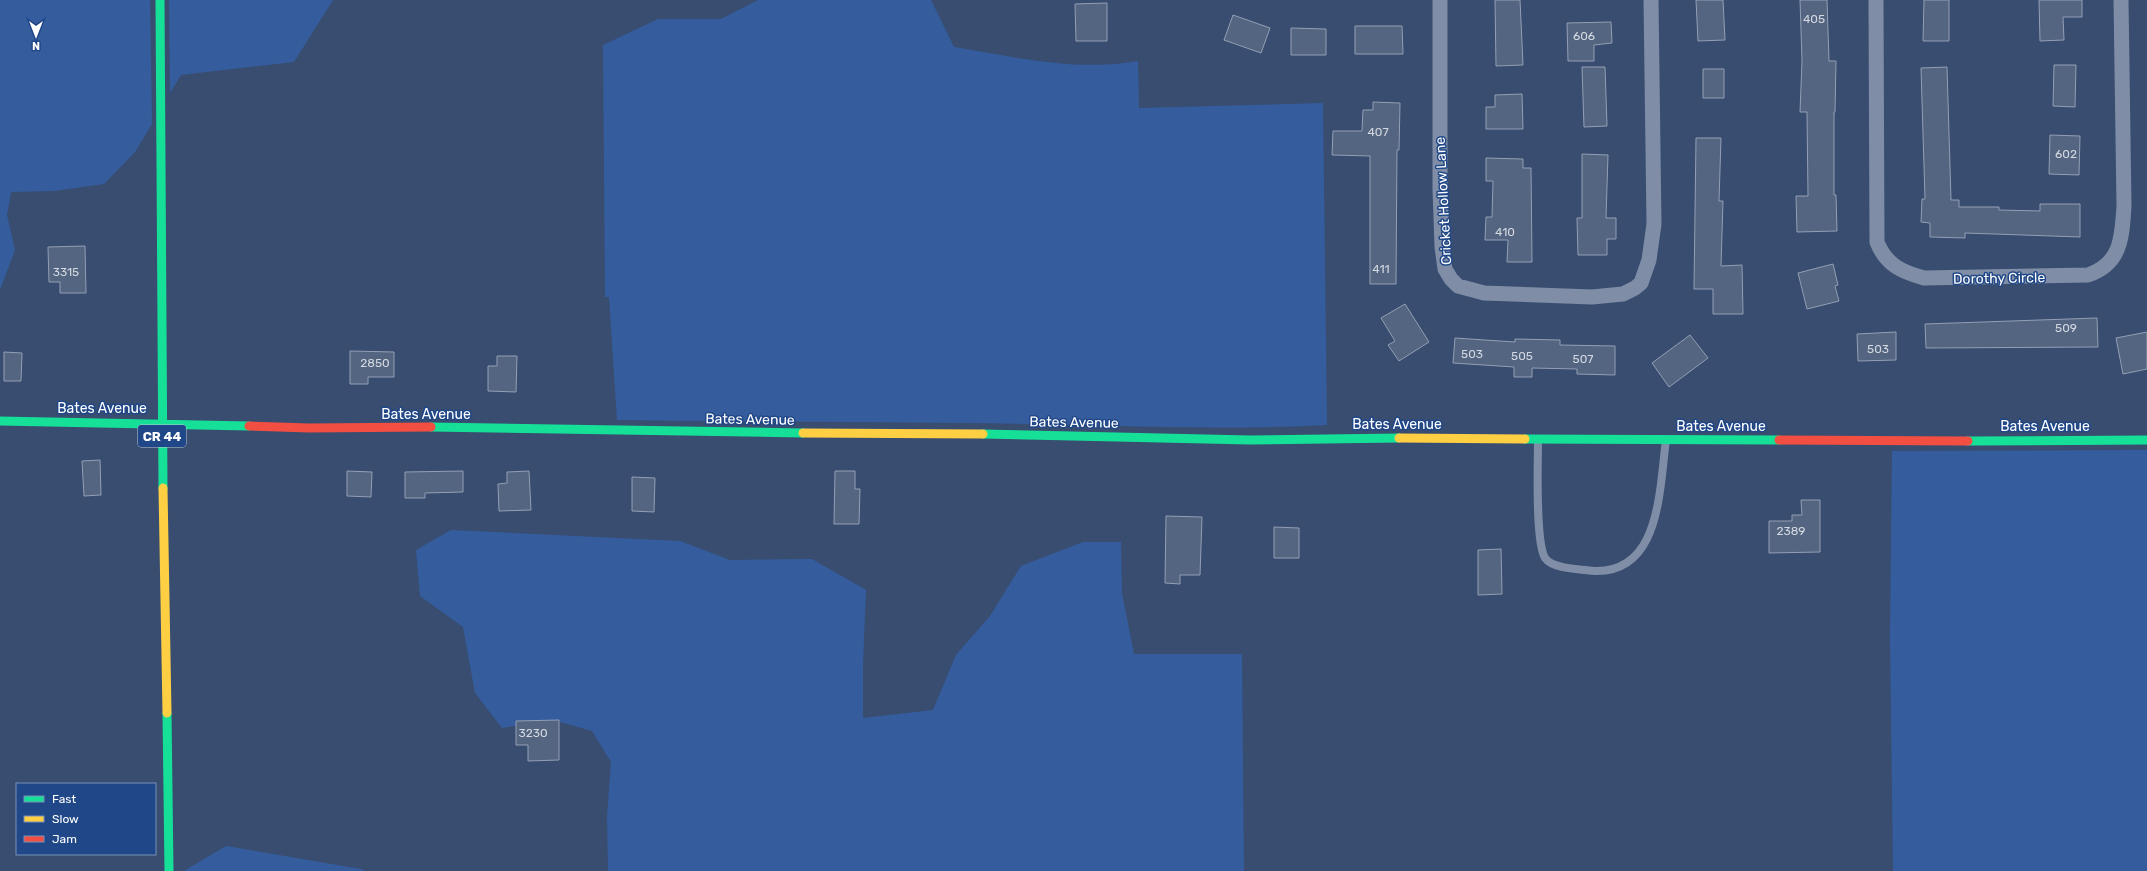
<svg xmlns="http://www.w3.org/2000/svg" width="2147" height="871" font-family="Rubik,sans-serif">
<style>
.green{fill:#355d9e}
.building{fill:#546581;stroke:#939fb4}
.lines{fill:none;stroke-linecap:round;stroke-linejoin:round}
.lane{stroke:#7f8ea6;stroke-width:8}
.street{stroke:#7f8ea6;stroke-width:15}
.fast{stroke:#16e098;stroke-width:9}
.slow{stroke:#ffcf43;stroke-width:9}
.jam{stroke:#f24e42;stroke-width:9}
.labels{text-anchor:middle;stroke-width:3;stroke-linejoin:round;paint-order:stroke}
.number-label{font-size:12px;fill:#d4d8e0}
.shield{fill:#204788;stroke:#bcc8db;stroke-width:1}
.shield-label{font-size:13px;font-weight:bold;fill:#fff}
.street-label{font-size:14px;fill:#fff;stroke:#204788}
</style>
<rect width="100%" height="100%" fill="#384d70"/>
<path class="green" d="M0 0H150L152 124 135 152 104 184 54 191 11 192 7 215 15 250 0 290Z
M169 0H333L294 62 181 75 170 93Z
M758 0H931L954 47C1015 57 1076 72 1138 61L1139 108 1323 103 1327 425C1205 431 1082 424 960 423 845 421 731 422 617 420L609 297H605L603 45 658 19H721Z
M2147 450V871H1893L1890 637 1892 451Z
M451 530 680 541 730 560 812 559 866 590 863 664V718L933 710 956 655 990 616 1021 566 1083 542H1121L1122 593 1134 654H1242L1244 871H608L607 816 611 762 592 731 553 720 502 728 475 693 463 627 420 596 416 550Z
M226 846 361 869 365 871H184Z"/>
<path class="building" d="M1495 0H1520L1523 65 1496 66Z
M1696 0H1723L1725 40 1698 41Z
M1800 0H1827L1829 61H1836L1835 112H1834V195H1836L1837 231 1797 232 1796 196H1808L1807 112H1800L1802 61Z
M1924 0H1949V41H1923Z
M2039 0H2082V17H2063L2064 40 2040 41Z
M1107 3V41H1076L1075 4Z
M1233 15 1270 28 1261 53 1224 40Z
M1611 22 1612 43 1594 45V61H1568L1567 23Z
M1355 26H1402L1403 54H1355Z
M1291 28 1326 29V55H1291Z
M2054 65H2076L2075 107 2053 106Z
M1582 67H1605L1607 126 1584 127Z
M1947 67 1951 200H1959V207H1999V210L2040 211V204H2080V237L1965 233V238L1930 237V223L1921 222 1922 199H1925L1921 68Z
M1703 69H1724V98H1703Z
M1522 94 1523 129H1486V107H1495V95Z
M1373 102 1400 103 1399 150H1397L1396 284H1370V156L1332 155 1333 131H1362L1363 110H1373Z
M2050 135 2080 136 2079 175 2049 174Z
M1696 138H1721L1719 201H1723L1721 266 1742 265 1743 314H1713V289H1694Z
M1582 154 1608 155 1606 218H1616V239H1607V255H1578L1577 218H1582Z
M1486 158 1523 159V168H1531L1532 262H1507L1508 240H1485L1486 217H1492L1493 181H1486Z
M85 246 86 293H60V282H49L48 247Z
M1833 264 1838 285 1835 286 1839 301 1807 309 1798 273Z
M1405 304 1429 342 1399 361 1388 345 1395 341 1381 318Z
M2097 318 2098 347 1926 348 1925 324Z
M1896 332V360L1858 361 1857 334Z
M2147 332V369L2123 374 2116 338Z
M1690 335 1708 358 1669 387 1652 363Z
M1455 338 1515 342V339L1560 340V345L1615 346V375L1577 374V369L1532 368V377H1514V367L1453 363Z
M350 351 394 352V377H368V384H350Z
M4 352 22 353 21 381H4Z
M497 356H517L516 392 488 391V366H497Z
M100 460 101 495 84 496 82 461Z
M347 471 372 472 371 497 347 496Z
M463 471V492L425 493V498H405V472Z
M529 471 531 510 499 511 498 484 507 483V472Z
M835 471H855V489H860L859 524H834Z
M632 477 655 478 654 512 632 511Z
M1801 500H1820V552L1769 553V521H1792V515H1802Z
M1166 516 1202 517 1200 575H1180V584L1165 583Z
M1274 527 1299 528V558H1274Z
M1501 549 1502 594 1478 595V550Z
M559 720V760L528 761V745H516V721Z"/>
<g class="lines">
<path class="lane" d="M1538 439C1538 462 1535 541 1545 558 1552 568 1574 569 1585 570 1661 581 1659 491 1666 440"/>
<path class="street" d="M1440 0V189L1442 247 1445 269 1451 279 1458 286 1484 293 1592 297 1623 294 1635 288 1641 283 1649 260 1654 224 1651 0
M1876 0 1877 242C1886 265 1902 272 1924 278L2088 275C2121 264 2122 238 2124 206L2121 0"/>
<path class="fast" d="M160 0 163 488
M0 421 249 426
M431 427 803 433
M983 434 1250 440 1399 438
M1525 439 1779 440
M1968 441 2147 440
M167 713 169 871"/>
<path class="slow" d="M803 433 983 434
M1399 438 1525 439
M163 488 167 713"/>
<path class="jam" d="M249 426 309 428 431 427
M1779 440 1968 441"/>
</g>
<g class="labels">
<g class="number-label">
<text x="1814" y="23">405</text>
<text x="1584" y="40">606</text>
<text x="1378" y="136">407</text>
<text x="2066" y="158">602</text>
<text x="1505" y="236">410</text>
<text x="1381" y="273">411</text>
<text x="66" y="276">3315</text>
<text x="2066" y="332">509</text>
<text x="1878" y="353">503</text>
<text x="1472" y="358">503</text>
<text x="1522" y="360">505</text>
<text x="1583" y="363">507</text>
<text x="375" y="367">2850</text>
<text x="1791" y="535">2389</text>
<text x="533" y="737">3230</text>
</g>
<rect class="shield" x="138" y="425" width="48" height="22" rx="3"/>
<g class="shield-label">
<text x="162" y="441">CR 44</text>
</g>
<g class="street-label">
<text transform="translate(1443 201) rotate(-93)" y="5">Cricket Hollow Lane</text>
<text transform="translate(1999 278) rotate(-1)" y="5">Dorothy Circle</text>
<text x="102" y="413">Bates Avenue</text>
<text x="426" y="419">Bates Avenue</text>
<text transform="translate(750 419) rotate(1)" y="5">Bates Avenue</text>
<text transform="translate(1074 422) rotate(1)" y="5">Bates Avenue</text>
<text x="1397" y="429">Bates Avenue</text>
<text x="1721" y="431">Bates Avenue</text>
<text x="2045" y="431">Bates Avenue</text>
</g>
</g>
<rect x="16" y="783" width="140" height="72" fill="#204788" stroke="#7991b8"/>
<rect x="24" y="796" width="20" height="6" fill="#16e098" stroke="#7991b8"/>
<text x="52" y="803" font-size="12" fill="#ffffff">Fast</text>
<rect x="24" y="816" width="20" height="6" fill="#ffcf43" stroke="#7991b8"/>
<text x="52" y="823" font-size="12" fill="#ffffff">Slow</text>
<rect x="24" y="836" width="20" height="6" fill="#f24e42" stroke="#7991b8"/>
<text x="52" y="843" font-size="12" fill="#ffffff">Jam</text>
<g transform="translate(36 36) rotate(180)" stroke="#204788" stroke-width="3" paint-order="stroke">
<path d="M0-3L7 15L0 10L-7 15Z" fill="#ffffff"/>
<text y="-6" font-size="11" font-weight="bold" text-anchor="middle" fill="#ffffff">N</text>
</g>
</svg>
